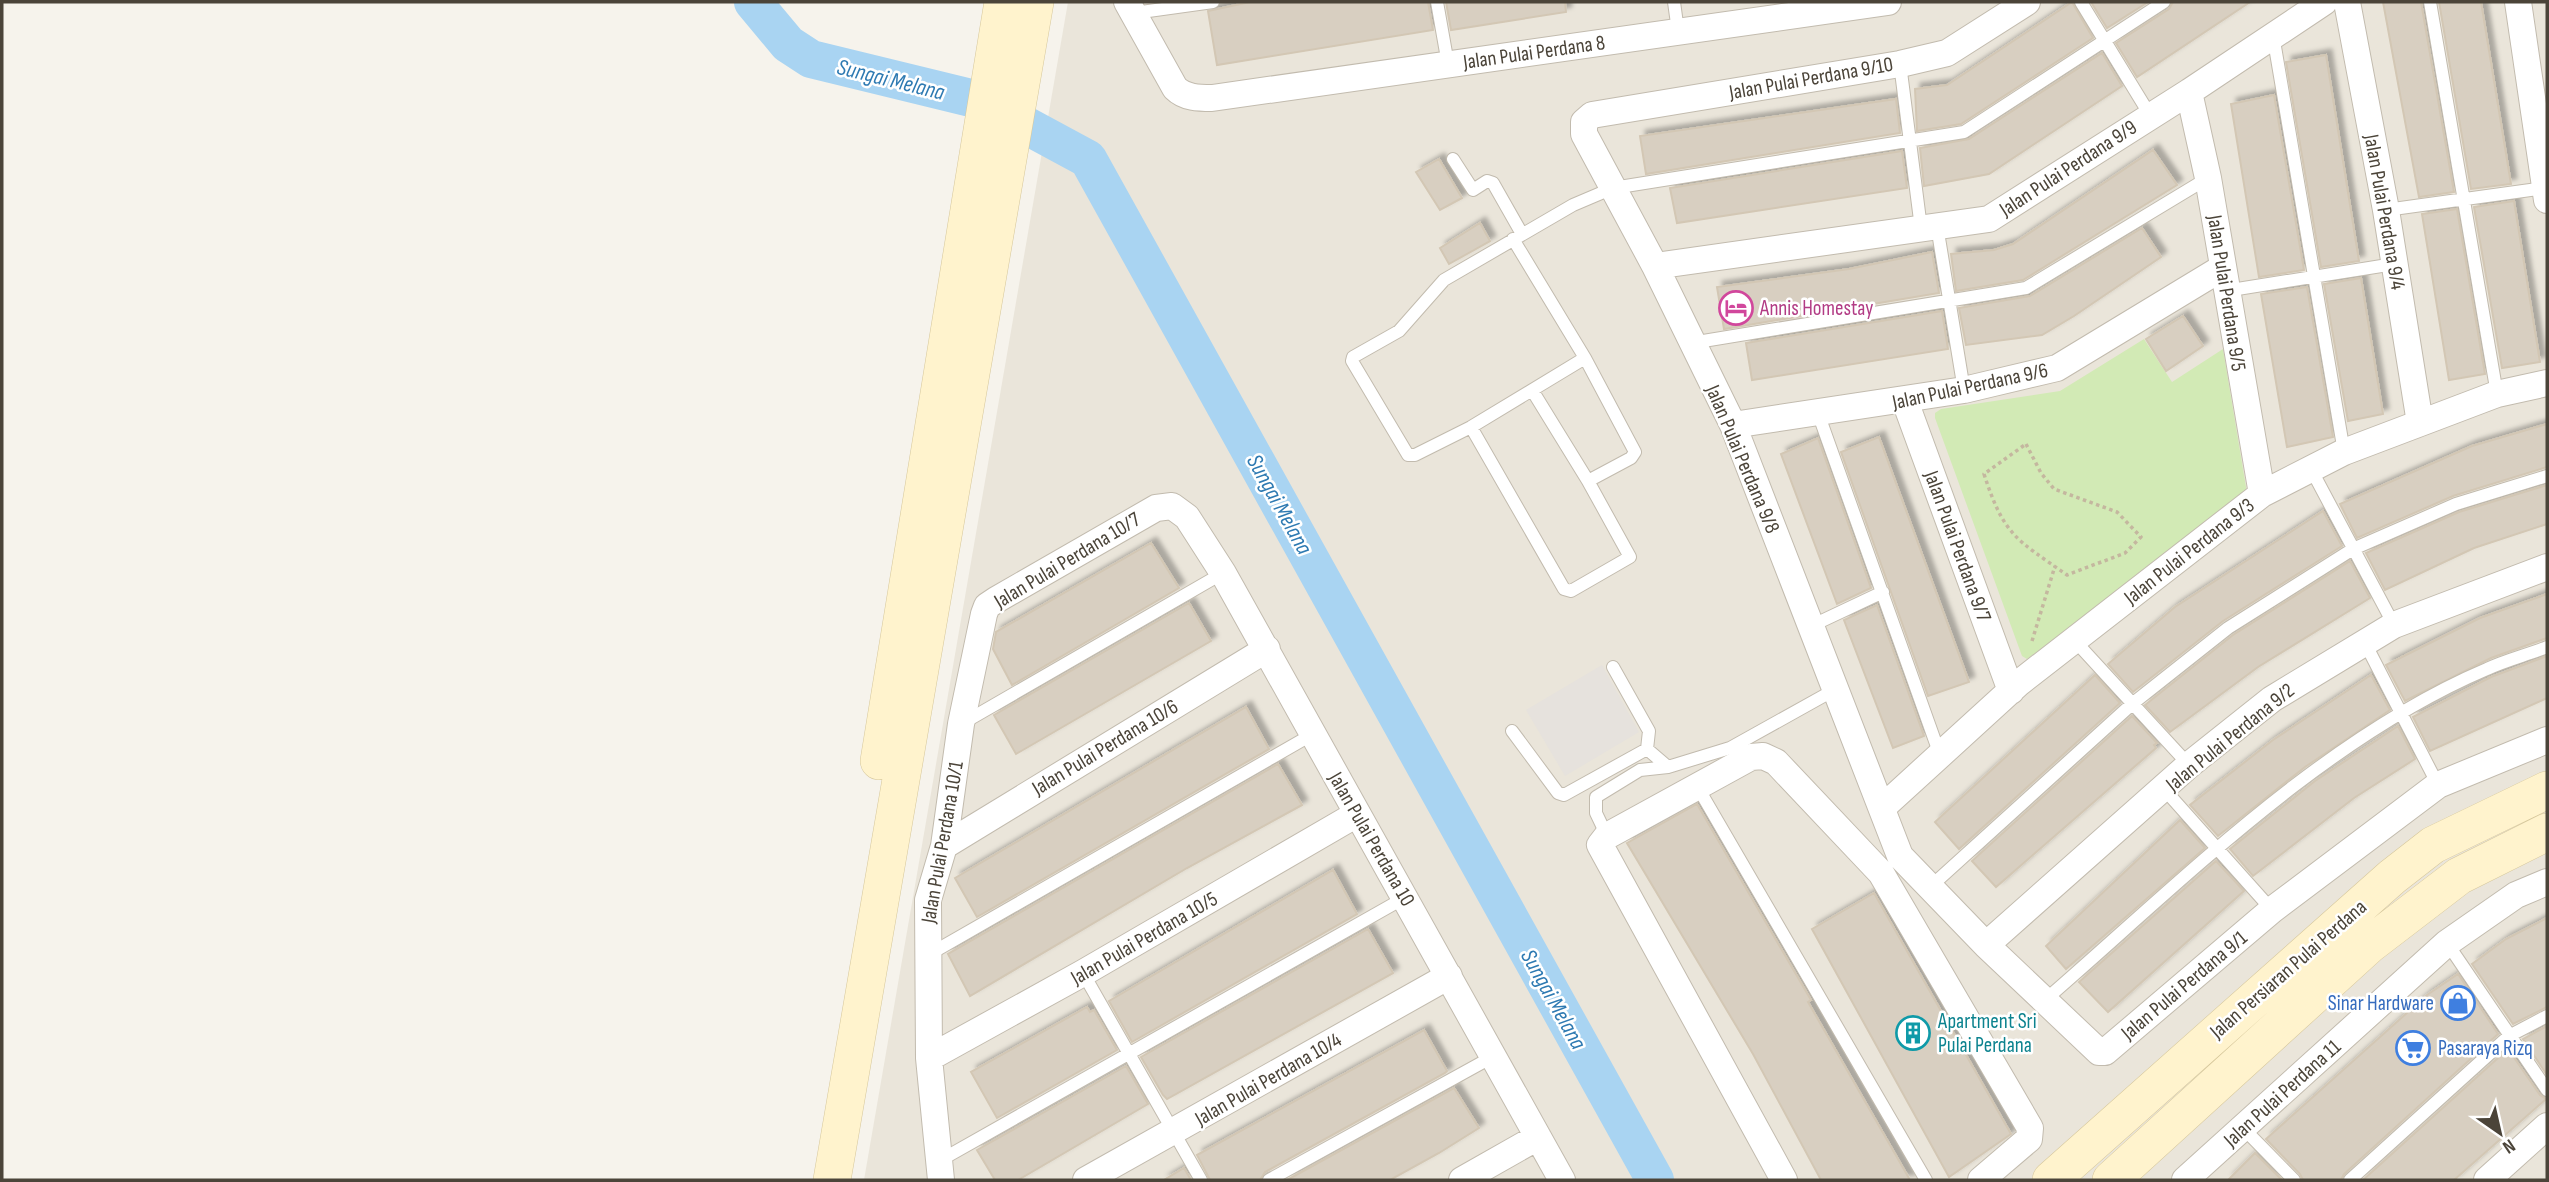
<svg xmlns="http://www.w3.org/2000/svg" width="2549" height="1182" font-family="'Sofia Sans Condensed',sans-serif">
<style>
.residential{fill:#eae5da}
.industrial{fill:#e6e2dd}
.green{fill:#d2eab5}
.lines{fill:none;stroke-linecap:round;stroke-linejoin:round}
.river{stroke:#a9d4f2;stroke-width:38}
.building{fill:#d8cfc1;stroke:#d3c7b4;stroke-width:2;filter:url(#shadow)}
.lane-casing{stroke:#c2bbae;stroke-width:14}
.street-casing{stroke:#c2bbae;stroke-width:28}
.secondary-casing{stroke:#d6c79b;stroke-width:38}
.path{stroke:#c4b79f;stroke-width:3.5;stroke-dasharray:3.5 3.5;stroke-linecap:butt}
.lane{stroke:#fff;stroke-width:12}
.street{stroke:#fff;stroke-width:26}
.secondary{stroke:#fff3cd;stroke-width:37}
.labels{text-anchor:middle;stroke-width:5;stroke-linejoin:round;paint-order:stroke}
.street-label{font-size:21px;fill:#4b4439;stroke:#fff}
.hotel-label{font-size:21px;fill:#b23c85;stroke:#fff;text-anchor:start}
.shop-label{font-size:21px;fill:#366cbe;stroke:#fff;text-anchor:end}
.culture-label{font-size:21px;fill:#0d838f;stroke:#fff;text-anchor:start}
.water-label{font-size:23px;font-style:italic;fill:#2e7ab2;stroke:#fff}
</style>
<defs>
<filter id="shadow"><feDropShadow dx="5.5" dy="-5.5" stdDeviation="2" flood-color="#0004"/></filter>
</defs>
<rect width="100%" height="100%" fill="#f6f3ec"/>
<path class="residential" d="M1068 2H2547V1180H864Z"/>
<path class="industrial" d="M1602 665 1639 732 1565 776 1526 710Z"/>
<path class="green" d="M2144 339 2172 382 2223 349 2248 499 2027 659 2022 656 1935 418V413L1941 409 2060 391Z"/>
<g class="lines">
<path class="river" d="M753 2 788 44 811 59 979 100 1088 159 1655 1180"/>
</g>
<path class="building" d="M1250 2H1428L1433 30 1217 65 1208 11Z
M1446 2H1565L1566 12 1451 30Z
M2072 2 2093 38 1961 124 1917 131 1915 89 1947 85Z
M2091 2H2148L2107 28Z
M2173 2H2250L2137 77 2116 43 2169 9Z
M2383 2H2421L2454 192 2419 197Z
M2439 2H2481L2511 184 2471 189Z
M2102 53 2122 86 1989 174 1924 186 1920 148 1969 139Z
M2326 55 2359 261 2321 267 2286 62Z
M2274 95 2304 270 2259 277 2231 104Z
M1896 99 1900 133 1646 174 1640 136Z
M2153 150 2177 185 2023 280 1956 291 1951 254 1994 250 2013 244Z
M1902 151 1907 188 1677 223 1670 188Z
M1439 159 1462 198 1440 210 1416 172Z
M2514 201 2540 362 2502 368 2474 207Z
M2457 209 2485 374 2449 380 2422 214Z
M1480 223 1490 241 1449 264 1440 248Z
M2142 228 2161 257 2074 316 2042 335 1966 345 1959 308 2030 296Z
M1932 252 1939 293 1724 329 1717 287 1849 269Z
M2361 278 2383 414 2348 421 2324 284Z
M2307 287 2333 437 2287 447 2261 294Z
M1942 311 1948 349 1752 380 1746 343Z
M2183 316 2203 346 2166 371 2146 339Z
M2547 424V467L2453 496 2357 538 2340 504 2472 446Z
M1879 437 1969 682 1928 696 1841 452Z
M1818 438 1871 588 1837 604 1781 454Z
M2547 485V524L2474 548 2385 590 2366 553 2459 512Z
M2323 511 2342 546 2223 621 2133 692 2108 664 2175 607Z
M1151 543 1179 588 1012 685 993 649 996 632Z
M2350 561 2370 598 2258 667 2170 732 2145 705 2233 635Z
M2547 594V638L2491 658 2405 701 2386 665 2480 618Z
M1189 603 1211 641 1016 754 994 715Z
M1877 605 1924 736 1893 748 1844 620Z
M2547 656V698L2430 751 2413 717 2491 677Z
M2095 675 2120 703 1959 849 1935 822Z
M2371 675 2390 710 2305 767 2218 836 2190 805 2273 740Z
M1246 707 1269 749 977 917 955 878Z
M2132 716 2157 743 2154 745 2156 748 1996 887 1972 861Z
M2398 726 2415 759 2354 798 2253 876 2230 849 2315 781Z
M1278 764 1302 805 1187 868 970 996 948 954Z
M1697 804 1811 1000 1808 1002 1910 1180H1821L1753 1054 1627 843Z
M2180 820 2205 848 2066 969 2046 946Z
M2216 861 2244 891 2108 1012 2079 982Z
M1333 870 1357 914 1132 1042 1109 1001Z
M1874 893 2011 1134 1949 1177 1812 929Z
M2547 918V1007L2513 1024 2472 964 2506 939Z
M1368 929 1393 973 1167 1099 1163 1095 1141 1057Z
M2458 974 2498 1034 2344 1174 2341 1180H2303L2300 1174 2266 1139 2427 995Z
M1087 1007 1090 1012 1094 1010 1117 1050 997 1118 971 1072Z
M2547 1026V1075L2523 1039Z
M1424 1030 1447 1071 1445 1073 1265 1172 1260 1180H1210L1197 1155Z
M2508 1049 2540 1095 2546 1099 2454 1180H2363Z
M1126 1066 1148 1104 1018 1180H995L977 1150Z
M1454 1088 1479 1128 1439 1153 1390 1180H1287Z
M2255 1153 2282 1180H2228Z
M1184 1168 1191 1180H1164Z"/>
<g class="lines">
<g class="lane-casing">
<path id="lane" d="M1437 2 1448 64
M1674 2 1678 31
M2081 2 2150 115
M2430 2 2497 394
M1134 13 1213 2
M2273 35 2344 452
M1900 64 1921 228
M1453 159 1473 190 1487 181 1493 183 1522 234
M2386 210 2545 188
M1937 226 1964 390
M1513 239 1585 358 1635 452 1631 458 1588 481
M2225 291 2394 264
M1691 343 2026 288 2208 178
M1585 358 1471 427 1415 455H1408L1352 361 1353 357 1399 331 1444 280 1573 205 1613 188 1964 132 2164 2
M1818 413 1940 755
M1471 427 1564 589 1571 591 1630 557 1588 481 1532 390
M2311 469 2394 625
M1811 626 1883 592
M2075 641 2189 765
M2364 641 2438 785
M1613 667 1649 731 1647 749
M963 723 1223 573
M1512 731 1558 793 1564 795 1647 749 1668 767
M1730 748 1836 689
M1697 786 1926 1180
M2164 789 2272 910
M1607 836 1596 813V797L1640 770 1668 767 1730 748 1750 757
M1929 888 2132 704 2228 628 2353 549 2456 504 2547 476
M2447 943 2547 1090
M928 955 1313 734
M1083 973 1201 1180
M2045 1000C2179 884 2322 739 2487 669 2506 660 2527 655 2547 647
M2243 1128 2294 1180
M939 1161 1406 897
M1269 1180 1494 1056
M2350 1180 2509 1036 2547 1016"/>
</g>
<g class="street-casing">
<path id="street" d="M1127 2 1175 88C1185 98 1199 98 1212 98L1888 2
M2027 2 1947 53 1900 64 1592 115 1584 122V134L1655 266 1733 425 1900 856 1986 945 2099 1052H2105L2272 910 2438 785 2547 740
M2347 2 2386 210 2420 423
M2518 2 2547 200
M2189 92 2208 178 2262 494
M1655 266 1989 219 2189 92 2324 2
M1905 401 2011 691
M1733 425 1964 390 2057 368 2222 268
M1882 808 2019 683 2262 494 2344 452 2497 394 2547 383
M944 846 1267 649
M1986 945 2189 765 2272 699 2394 625 2547 567
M929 1058 1083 973 1357 814
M941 1180 929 1058 928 900 944 846 961 724 984 614 987 606 996 600 1156 508 1172 506 1187 517 1223 573 1562 1180
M1086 1180 1449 976
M1462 1180 1538 1137
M1784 1180 1600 845 1607 836 1751 757 1763 756 1776 762 1881 873 2030 1128 2029 1139 1981 1180
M2185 1180 2447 943 2516 895 2547 882
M2487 1180 2547 1126"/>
</g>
<g class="secondary-casing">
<path id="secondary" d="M879 761 1003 2
M832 1180 1035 2
M2051 1180 2392 877 2433 845 2547 790
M2111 1180 2369 945 2459 876 2547 832"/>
</g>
<path class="path" d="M2026 444 2041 473 2054 489 2117 512 2141 537 2125 553 2067 575C2016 539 2004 536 1984 474Z
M2032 641 2055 566"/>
<use href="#lane" class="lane"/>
<use href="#street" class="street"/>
<use href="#secondary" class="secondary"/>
</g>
<defs>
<g id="hotel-ring" transform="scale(1.75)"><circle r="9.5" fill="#fff" stroke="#d1479c" stroke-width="1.5"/><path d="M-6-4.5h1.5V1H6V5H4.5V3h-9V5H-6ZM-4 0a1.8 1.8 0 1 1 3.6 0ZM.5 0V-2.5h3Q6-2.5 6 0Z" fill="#d1479c"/></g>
<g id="shop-ring" transform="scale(1.75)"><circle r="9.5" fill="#fff" stroke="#3f7fe0" stroke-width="1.5"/><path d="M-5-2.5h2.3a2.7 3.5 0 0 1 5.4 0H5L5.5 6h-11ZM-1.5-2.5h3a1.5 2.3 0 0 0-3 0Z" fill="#3f7fe0"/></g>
<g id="building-ring" transform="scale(1.75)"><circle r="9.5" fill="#fff" stroke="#0f9aa8" stroke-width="1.5"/><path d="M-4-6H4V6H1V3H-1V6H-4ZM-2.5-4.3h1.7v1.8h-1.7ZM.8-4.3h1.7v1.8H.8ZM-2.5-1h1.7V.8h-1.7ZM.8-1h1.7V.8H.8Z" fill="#0f9aa8"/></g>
<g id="supermarket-ring" transform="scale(1.75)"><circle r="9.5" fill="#fff" stroke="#3f7fe0" stroke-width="1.5"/><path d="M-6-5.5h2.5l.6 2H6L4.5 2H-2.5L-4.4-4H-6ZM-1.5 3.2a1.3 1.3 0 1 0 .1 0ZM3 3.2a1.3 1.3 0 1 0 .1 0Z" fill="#3f7fe0"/></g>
</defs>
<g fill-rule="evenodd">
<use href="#hotel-ring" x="1736" y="308"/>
<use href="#shop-ring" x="2458" y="1003"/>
<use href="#building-ring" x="1913" y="1033"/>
<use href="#supermarket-ring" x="2413" y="1048"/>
</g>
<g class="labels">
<g class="street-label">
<text transform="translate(1534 52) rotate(-8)" y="7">Jalan Pulai Perdana 8</text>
<text transform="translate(1811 78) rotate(-10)" y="7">Jalan Pulai Perdana 9/10</text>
<text transform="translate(2068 168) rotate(-33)" y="7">Jalan Pulai Perdana 9/9</text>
<text transform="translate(2385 212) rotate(80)" y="7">Jalan Pulai Perdana 9/4</text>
<text transform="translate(2227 293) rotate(81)" y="7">Jalan Pulai Perdana 9/5</text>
<text transform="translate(1970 386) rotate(-12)" y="7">Jalan Pulai Perdana 9/6</text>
<text transform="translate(1743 459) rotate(67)" y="7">Jalan Pulai Perdana 9/8</text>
<text transform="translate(1958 546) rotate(70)" y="7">Jalan Pulai Perdana 9/7</text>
<text transform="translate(2189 551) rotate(-38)" y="7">Jalan Pulai Perdana 9/3</text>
<text transform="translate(1067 560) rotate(-31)" y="7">Jalan Pulai Perdana 10/7</text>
<text transform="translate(2230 737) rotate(-39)" y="7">Jalan Pulai Perdana 9/2</text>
<text transform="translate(1105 747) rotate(-31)" y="7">Jalan Pulai Perdana 10/6</text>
<text transform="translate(1372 839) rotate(60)" y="7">Jalan Pulai Perdana 10</text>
<text transform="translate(942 842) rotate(-80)" y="7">Jalan Pulai Perdana 10/1</text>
<text transform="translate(1144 938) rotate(-30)" y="7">Jalan Pulai Perdana 10/5</text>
<text transform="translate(2288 969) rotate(-41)" y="7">Jalan Persiaran Pulai Perdana</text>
<text transform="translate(2184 985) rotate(-40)" y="7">Jalan Pulai Perdana 9/1</text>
<text transform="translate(1268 1079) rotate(-30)" y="7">Jalan Pulai Perdana 10/4</text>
<text transform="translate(2282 1093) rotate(-42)" y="7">Jalan Pulai Perdana 11</text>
</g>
<g class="hotel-label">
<text x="1760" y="315">Annis Homestay</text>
</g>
<g class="shop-label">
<text x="2434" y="1010">Sinar Hardware</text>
<text x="2438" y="1055" text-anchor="start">Pasaraya Rizq</text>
</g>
<g class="culture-label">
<text x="1938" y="1028">Apartment Sri<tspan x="1938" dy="24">Pulai Perdana</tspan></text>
</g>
<g class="water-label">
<text transform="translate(891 79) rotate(14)" y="8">Sungai Melana</text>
<text transform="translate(1280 504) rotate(61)" y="8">Sungai Melana</text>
<text transform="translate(1554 999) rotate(61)" y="8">Sungai Melana</text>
</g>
</g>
<rect width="2549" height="1182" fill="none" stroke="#4b4439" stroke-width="7"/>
<g transform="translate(2500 1133) rotate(146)" stroke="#ffffff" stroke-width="5" paint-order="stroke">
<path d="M0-5L12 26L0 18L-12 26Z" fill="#4b4439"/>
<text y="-10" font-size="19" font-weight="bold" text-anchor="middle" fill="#4b4439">N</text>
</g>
</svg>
